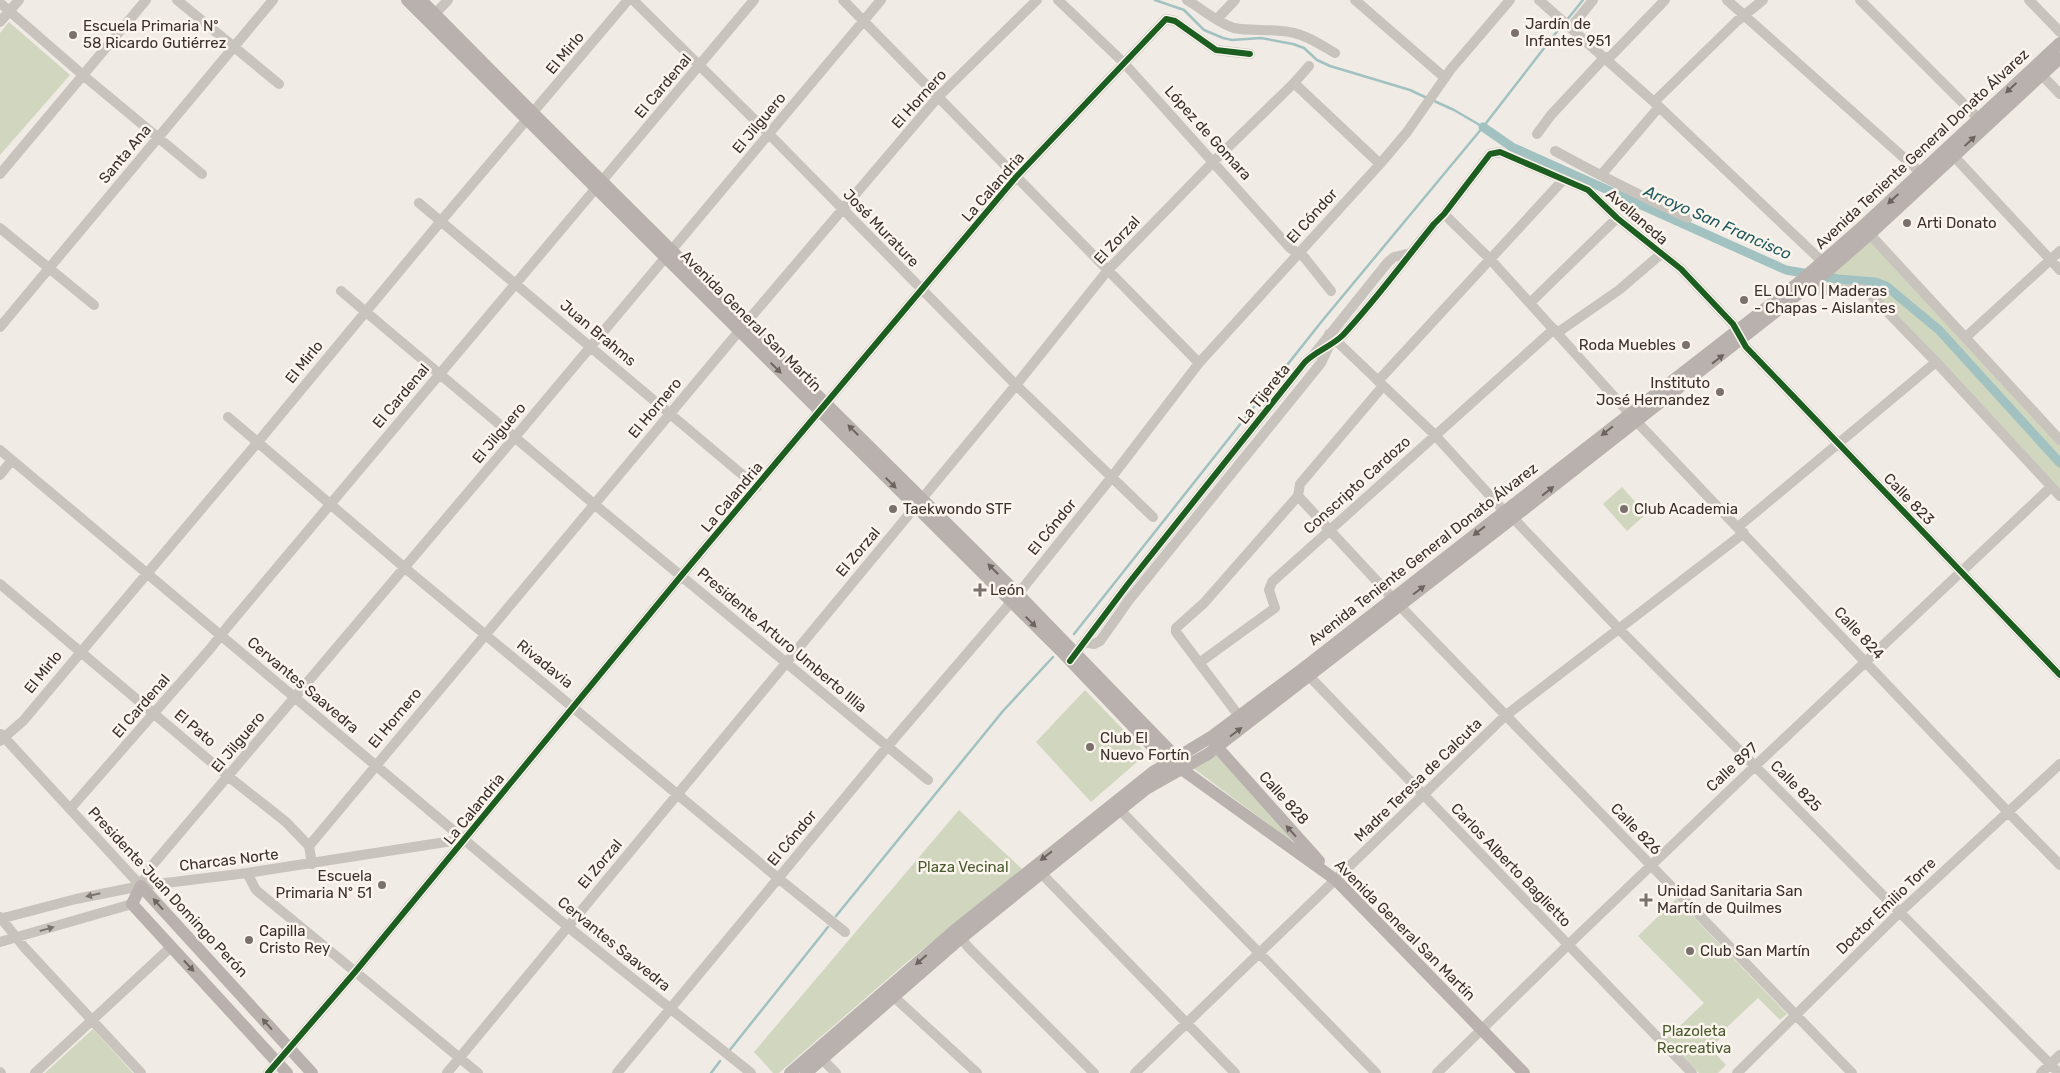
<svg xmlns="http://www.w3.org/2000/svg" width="2060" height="1073" font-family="Rubik,sans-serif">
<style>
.green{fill:#d1d6bf}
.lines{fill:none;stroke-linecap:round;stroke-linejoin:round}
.stream{stroke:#a1c2c1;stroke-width:2.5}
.canal{stroke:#a1c2c1;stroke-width:9}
.minor{stroke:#c9c3be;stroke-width:10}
.major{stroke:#b8b1ad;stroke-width:12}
.cycleway-casing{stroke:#fbf5ee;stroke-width:9}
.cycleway{stroke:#1b5e20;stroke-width:6}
.oneway{fill:#6d645f}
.oneway2{fill:#7b726d}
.poi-dot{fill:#7a716c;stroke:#fbf5ee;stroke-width:2}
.labels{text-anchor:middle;stroke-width:5;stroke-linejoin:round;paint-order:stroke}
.poi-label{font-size:15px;fill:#3b302b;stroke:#fbf5ee;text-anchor:start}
.street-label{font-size:15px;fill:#3b302b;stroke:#fbf5ee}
.park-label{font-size:15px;fill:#4a5a2e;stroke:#fbf5ee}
.water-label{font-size:16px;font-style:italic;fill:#1f5a5e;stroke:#fbf5ee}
</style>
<rect width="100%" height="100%" fill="#f0ebe5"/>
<path class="green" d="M9 22 70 75 0 155V33Z
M1870 241 2060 444V490L1875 293 1830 286 1824 279Z
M1622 487 1646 514 1627 531 1603 504Z
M1085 690 1145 752V755L1091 802 1036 742Z
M1219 754 1294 839 1291 841 1193 768Z
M959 810 1022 869 906 963 779 1073H773L754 1052Z
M1676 899 1787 1014 1780 1020 1758 998 1724 1030 1726 1033 1710 1048 1726 1065 1718 1073H1699L1666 1039 1704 1003 1638 936Z
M93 1029 133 1073H45Z"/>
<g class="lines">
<path class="stream" d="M1155 0 1184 10 1204 30 1223 38 1232 40 1261 38 1293 44 1304 48 1317 60 1330 66 1410 90 1427 98
M1566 21 1583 0
M1432 100 1454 110 1483 127
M1074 634 1322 321 1483 127 1562 25
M836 916 1003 711 1053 657
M729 1051 828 927
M711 1073 720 1061"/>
<path class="canal" d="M1483 127 1512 147 1786 270 1838 279 1875 282 1886 286 1939 330 2060 463"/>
<path class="minor" d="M177 0 279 84
M633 0 769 134 1016 385 1153 517
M843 0 1199 363
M1058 0 1124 63 1290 248 1304 257 1331 291
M1187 0C1202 9 1218 23 1234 28 1249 31 1266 29 1281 31 1302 32 1318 43 1335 53
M1355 0 1445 78
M1539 0 1654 102 1828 267
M1727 0 1921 173
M1860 0 1978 118
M2029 0 2060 32
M0 3 84 76 202 174
M430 19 448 0
M1217 19 1235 0
M0 22 19 0
M1571 27 1593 0
M1608 59 1665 0
M2038 71 2060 94
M1294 83 1380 164
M1654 102 1737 21 1763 0
M1537 134 1551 115 1605 57
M1555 151C1599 175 1643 197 1688 218
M1949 151 2060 270
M0 174 146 0
M1602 174 1659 107
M419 203 757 487
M1444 214 1490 259 1637 422 2008 812 2060 865
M0 228 94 305
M1865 229 2060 440
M1803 286 1823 290 1862 289 1867 291 1936 362 2060 496
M341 291 594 504 928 780
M1531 302 1617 218
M0 327 273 0
M1557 333 1619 290 1661 254
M1329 334 1434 434 1504 511 1513 518 1619 629 2059 1073
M1966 337 2060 251
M1315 353 1388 262 1394 257 1411 253
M1378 381 1564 179
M228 417 405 568 778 878 845 932
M0 450 567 926 751 1073
M0 475 12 460
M1298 496 1399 605 1852 1073
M1738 527 1936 362
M0 584 229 777 286 822 309 846 312 864
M1085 642 1094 644 1100 641 1129 600 1321 363 1329 346
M1072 658 1128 584 1305 362C1316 351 1332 346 1343 335 1376 300 1404 261 1434 224L1444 214 1490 154 1500 152 1588 190 1617 218 1681 269 1733 324 1746 347 2060 675
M1199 663 1275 608 1269 590 1272 582 1554 329
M1309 676 1692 1073
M1239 716 1176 632V628L1204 603 1298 496 1300 484 1383 386
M1 734 141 886
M0 741 23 721 257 443 441 221 628 0
M70 809 210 649 228 626 754 0
M1120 810 1376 1073
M309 846 745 324 938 97 1037 0
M247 873 256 890 478 1073
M1041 873 1235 1073
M141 886 150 868 515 437 881 0
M0 917 24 947 141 1073
M0 919 76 899 141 886 247 873 465 839
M957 933 969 948 1094 1073
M0 942 132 904
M894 997 977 1073
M817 1054 836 1073
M0 1072 1 1073
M35 1073 171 947
M268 1073 355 972 681 576 1016 177 1166 19 1175 21 1216 50 1250 54
M447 1073 1016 385 1108 270 1214 161 1294 83 1309 66
M617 1073 887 747 1018 594 1111 478 1199 363 1380 164 1407 132 1451 69 1510 0
M1135 1073 1505 716 1744 533
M1437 1073 1568 945 1755 766 2051 487
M1737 1073 1900 912 2060 764
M2041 1073 2060 1055"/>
<path class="major" d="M407 0 1063 653 1167 762 1180 768 1336 880 1524 1073
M421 0 533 113 1018 594 1176 757 1179 763
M1212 739 1217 747 1319 861
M287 1073 132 904 141 886 312 1073
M790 1073 955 930 1153 772 1211 737 1301 670 1798 283 1863 226 2060 43
M806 1073 960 939 1146 789 1208 754 1504 525 1830 269 1870 234 2060 58"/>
<g class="cycleway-casing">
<path id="cycleway" d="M1070 661 1128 584 1305 362C1316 351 1332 346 1343 335 1376 300 1404 261 1434 224L1444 214 1490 154 1500 152 1588 190 1617 218 1681 269 1733 324 1746 347 2060 675
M268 1073 355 972 681 576 1016 177 1166 19 1175 21 1216 50 1250 54"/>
</g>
<use href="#cycleway" class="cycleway"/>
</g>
<defs><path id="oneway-solid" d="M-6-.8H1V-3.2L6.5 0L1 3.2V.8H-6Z" transform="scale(1.25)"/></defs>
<g class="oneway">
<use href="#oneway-solid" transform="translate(2011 88) rotate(137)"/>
<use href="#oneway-solid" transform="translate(1970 141) rotate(-43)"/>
<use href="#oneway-solid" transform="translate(1893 199) rotate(137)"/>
<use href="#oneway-solid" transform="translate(1718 359) rotate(-38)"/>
<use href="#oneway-solid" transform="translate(776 368) rotate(45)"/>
<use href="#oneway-solid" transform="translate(853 430) rotate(-135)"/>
<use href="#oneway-solid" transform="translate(1607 431) rotate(142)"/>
<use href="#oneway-solid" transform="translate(891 483) rotate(45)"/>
<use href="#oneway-solid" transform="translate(1548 491) rotate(-38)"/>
<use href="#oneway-solid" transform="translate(1479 531) rotate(142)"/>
<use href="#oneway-solid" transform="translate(993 569) rotate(-135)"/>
<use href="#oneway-solid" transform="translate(1419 590) rotate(-37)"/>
<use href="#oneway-solid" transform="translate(1031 622) rotate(45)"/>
<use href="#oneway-solid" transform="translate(1236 732) rotate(-37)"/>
<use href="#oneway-solid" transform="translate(1291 831) rotate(-132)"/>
<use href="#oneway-solid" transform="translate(1046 856) rotate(142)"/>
<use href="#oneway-solid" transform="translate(158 904) rotate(-132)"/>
<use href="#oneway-solid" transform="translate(921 960) rotate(139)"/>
<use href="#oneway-solid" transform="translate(189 966) rotate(47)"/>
<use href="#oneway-solid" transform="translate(267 1024) rotate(-132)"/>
</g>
<g class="oneway2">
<use href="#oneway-solid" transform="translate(93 895) rotate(167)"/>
<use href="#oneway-solid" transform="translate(47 929) rotate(-16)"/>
</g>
<g class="poi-dot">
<circle cx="1515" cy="33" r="5"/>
<circle cx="73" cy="35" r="5"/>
<circle cx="1907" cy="223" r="5"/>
<circle cx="1744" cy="300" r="5"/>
<circle cx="1686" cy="345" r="5"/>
<circle cx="1720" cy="392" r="5"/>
<circle cx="893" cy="509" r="5"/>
<circle cx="1624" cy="509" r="5"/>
<path d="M977.5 582.5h5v5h5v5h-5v5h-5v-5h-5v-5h5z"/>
<circle cx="1090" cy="747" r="5"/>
<circle cx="382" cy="885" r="5"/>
<path d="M1643.5 892.5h5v5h5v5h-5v5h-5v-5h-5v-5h5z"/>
<circle cx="249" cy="940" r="5"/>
<circle cx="1690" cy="951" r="5"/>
</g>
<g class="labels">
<g class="poi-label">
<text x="1525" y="29">Jardín de<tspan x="1525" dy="17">Infantes 951</tspan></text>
<text x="83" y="31">Escuela Primaria Nº<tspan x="83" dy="17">58 Ricardo Gutiérrez</tspan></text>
<text x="1917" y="228">Arti Donato</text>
<text x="1754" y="296">EL OLIVO | Maderas<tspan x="1754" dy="17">- Chapas - Aislantes</tspan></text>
<text x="1676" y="350" text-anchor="end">Roda Muebles</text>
<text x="1710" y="388" text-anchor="end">Instituto<tspan x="1710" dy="17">José Hernandez</tspan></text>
<text x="903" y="514">Taekwondo STF</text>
<text x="1634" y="514">Club Academia</text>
<text x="990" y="595">León</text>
<text x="1100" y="743">Club El<tspan x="1100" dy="17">Nuevo Fortín</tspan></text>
<text x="372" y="881" text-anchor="end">Escuela<tspan x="372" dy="17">Primaria Nº 51</tspan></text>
<text x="1657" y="896">Unidad Sanitaria San<tspan x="1657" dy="17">Martín de Quilmes</tspan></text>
<text x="259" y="936">Capilla<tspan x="259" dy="17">Cristo Rey</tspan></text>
<text x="1700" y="956">Club San Martín</text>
</g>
<g class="street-label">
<text transform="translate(565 53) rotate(-50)" y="5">El Mirlo</text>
<text transform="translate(663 86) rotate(-50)" y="5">El Cardenal</text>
<text transform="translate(919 99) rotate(-48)" y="5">El Hornero</text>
<text transform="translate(759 123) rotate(-50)" y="5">El Jilguero</text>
<text transform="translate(1208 133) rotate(48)" y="5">López de Gomara</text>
<text transform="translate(1922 149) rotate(-43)" y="5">Avenida Teniente General Donato Álvarez</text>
<text transform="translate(125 154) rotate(-50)" y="5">Santa Ana</text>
<text transform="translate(993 187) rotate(-49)" y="5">La Calandria</text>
<text transform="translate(1312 216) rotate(-48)" y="5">El Cóndor</text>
<text transform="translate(1637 217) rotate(41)" y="5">Avellaneda</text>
<text transform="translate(881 228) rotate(46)" y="5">José Murature</text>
<text transform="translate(1117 240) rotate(-47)" y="5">El Zorzal</text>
<text transform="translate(751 321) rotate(45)" y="5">Avenida General San Martín</text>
<text transform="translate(598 333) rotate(40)" y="5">Juan Brahms</text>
<text transform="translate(304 362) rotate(-51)" y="5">El Mirlo</text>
<text transform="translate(1264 394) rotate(-51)" y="5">La Tijereta</text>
<text transform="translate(401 396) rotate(-50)" y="5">El Cardenal</text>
<text transform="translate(655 408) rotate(-50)" y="5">El Hornero</text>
<text transform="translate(499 433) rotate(-50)" y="5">El Jilguero</text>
<text transform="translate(1357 485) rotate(-42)" y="5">Conscripto Cardozo</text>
<text transform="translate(732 497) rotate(-50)" y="5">La Calandria</text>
<text transform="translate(1909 499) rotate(46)" y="5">Calle 823</text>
<text transform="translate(1052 527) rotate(-51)" y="5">El Cóndor</text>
<text transform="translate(858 552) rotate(-50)" y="5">El Zorzal</text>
<text transform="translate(1423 554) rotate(-38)" y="5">Avenida Teniente General Donato Álvarez</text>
<text transform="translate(1859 633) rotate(47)" y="5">Calle 824</text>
<text transform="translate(782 640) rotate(40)" y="5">Presidente Arturo Umberto Illia</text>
<text transform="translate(545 664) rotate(39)" y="5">Rivadavia</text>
<text transform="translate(43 672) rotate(-51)" y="5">El Mirlo</text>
<text transform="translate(303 685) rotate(40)" y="5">Cervantes Saavedra</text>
<text transform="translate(141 706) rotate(-49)" y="5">El Cardenal</text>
<text transform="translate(395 718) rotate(-50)" y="5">El Hornero</text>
<text transform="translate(195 728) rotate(40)" y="5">El Pato</text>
<text transform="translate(238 742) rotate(-50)" y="5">El Jilguero</text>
<text transform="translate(1732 767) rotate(-43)" y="5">Calle 897</text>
<text transform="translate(1418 780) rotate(-44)" y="5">Madre Teresa de Calcuta</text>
<text transform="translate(1796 786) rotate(45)" y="5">Calle 825</text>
<text transform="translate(1284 798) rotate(48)" y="5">Calle 828</text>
<text transform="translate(474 809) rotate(-51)" y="5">La Calandria</text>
<text transform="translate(1636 829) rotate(46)" y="5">Calle 826</text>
<text transform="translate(792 838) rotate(-50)" y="5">El Cóndor</text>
<text transform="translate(229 860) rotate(-7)" y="5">Charcas Norte</text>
<text transform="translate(600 864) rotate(-50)" y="5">El Zorzal</text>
<text transform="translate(1511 865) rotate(46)" y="5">Carlos Alberto Baglietto</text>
<text transform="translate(168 892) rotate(47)" y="5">Presidente Juan Domingo Perón</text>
<text transform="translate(1886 906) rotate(-44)" y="5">Doctor Emilio Torre</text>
<text transform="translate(1405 930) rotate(45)" y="5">Avenida General San Martín</text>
<text transform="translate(614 944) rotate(39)" y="5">Cervantes Saavedra</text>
</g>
<g class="park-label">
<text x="963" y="872">Plaza Vecinal</text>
<text x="1694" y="1036">Plazoleta<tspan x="1694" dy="17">Recreativa</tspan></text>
</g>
<g class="water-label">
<text transform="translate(1718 222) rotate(24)" y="6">Arroyo San Francisco</text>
</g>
</g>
</svg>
